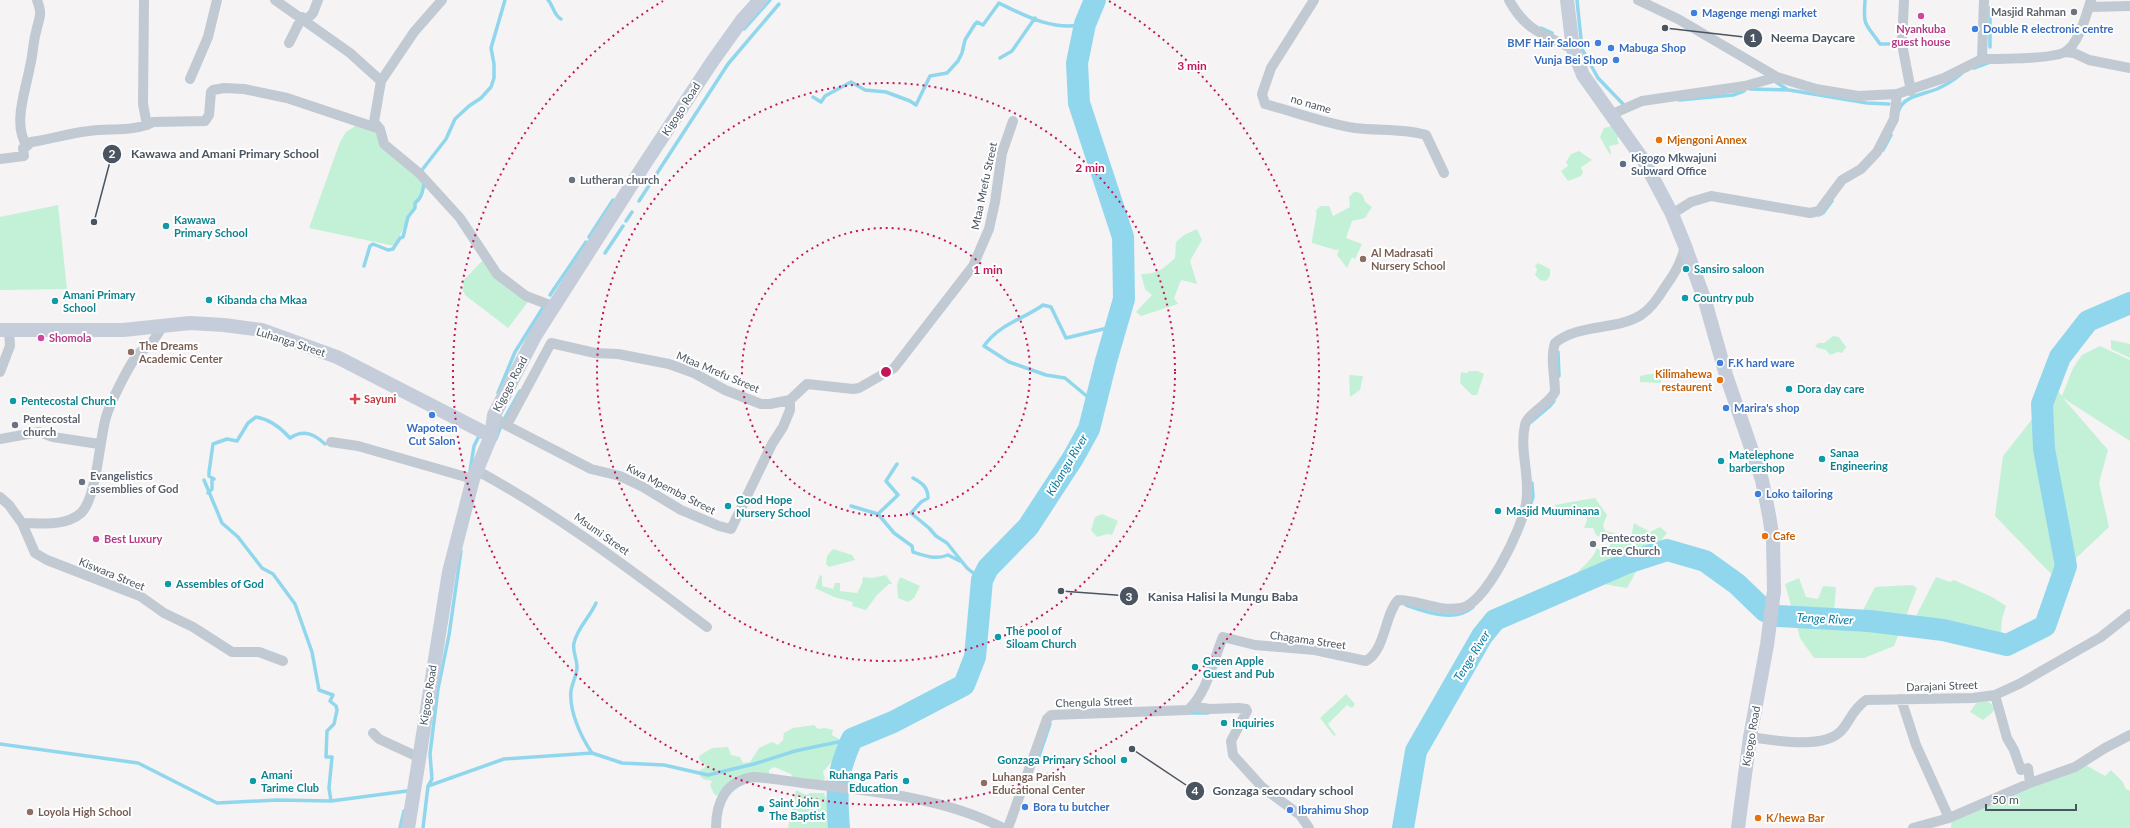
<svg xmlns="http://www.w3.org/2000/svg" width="2130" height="828" font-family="Lato,sans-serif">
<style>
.green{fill:#c3f1d7}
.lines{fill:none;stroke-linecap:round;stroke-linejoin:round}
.stream{stroke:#90d7ee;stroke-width:3.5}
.river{stroke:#90d7ee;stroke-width:22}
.street{stroke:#c1c9d2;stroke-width:10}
.secondary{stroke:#c4cdd9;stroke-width:14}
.ring{fill:none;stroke:#c2185b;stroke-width:2;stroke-dasharray:2 4}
.worship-dot{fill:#6b7280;stroke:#fff;stroke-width:1.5}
.shop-dot{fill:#3f7fe0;stroke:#fff;stroke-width:1.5}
.hotel-dot{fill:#d1479c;stroke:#fff;stroke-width:1.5}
.food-dot{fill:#e8710a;stroke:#fff;stroke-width:1.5}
.service-dot{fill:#5c6f8a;stroke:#fff;stroke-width:1.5}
.culture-dot{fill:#0f9aa8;stroke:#fff;stroke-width:1.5}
.education-dot{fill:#8d6e63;stroke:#fff;stroke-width:1.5}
.health-dot{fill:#e0444e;stroke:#fff;stroke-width:1.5}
.labels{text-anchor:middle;stroke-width:4;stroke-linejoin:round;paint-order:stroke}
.worship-label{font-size:11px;font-weight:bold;fill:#5b616d;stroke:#fff;text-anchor:start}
.shop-label{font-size:11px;font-weight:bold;fill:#366cbe;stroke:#fff;text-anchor:start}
.hotel-label{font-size:11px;font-weight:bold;fill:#b23c85;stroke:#fff;text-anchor:start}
.street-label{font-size:11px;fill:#4a5561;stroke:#fff}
.food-label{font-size:11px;font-weight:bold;fill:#c56008;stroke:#fff;text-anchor:start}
.service-label{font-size:11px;font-weight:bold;fill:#4e5e75;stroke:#fff;text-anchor:start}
.culture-label{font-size:11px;font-weight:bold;fill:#0d838f;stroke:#fff;text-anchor:start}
.education-label{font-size:11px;font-weight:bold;fill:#785e54;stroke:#fff;text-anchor:start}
.health-label{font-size:11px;font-weight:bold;fill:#be3a42;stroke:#fff;text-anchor:start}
.water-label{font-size:12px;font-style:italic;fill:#0c7da3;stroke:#fff}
.centre{fill:#c2185b;stroke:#fff;stroke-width:2}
.ring-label{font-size:12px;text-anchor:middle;font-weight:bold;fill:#c2185b;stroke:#fff;stroke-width:4;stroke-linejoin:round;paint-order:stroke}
.leader{fill:none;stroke:#4a5561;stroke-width:1.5}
.callout-dot{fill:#4a5561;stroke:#fff;stroke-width:1.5}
.mark-label{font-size:12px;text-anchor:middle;font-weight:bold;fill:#fff}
.callout-label{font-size:12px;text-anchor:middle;font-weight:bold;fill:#4a5561;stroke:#fff;stroke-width:4;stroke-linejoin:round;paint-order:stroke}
</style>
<rect width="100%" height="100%" fill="#f5f3f3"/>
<path class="green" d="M357 125 377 133 427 185 394 246 309 228 340 142 346 132Z
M1612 126 1620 136 1617 138 1619 144 1609 146 1611 152 1610 155 1600 137 1604 128Z
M1579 151 1592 160 1581 167 1583 172 1581 176 1568 181 1561 171 1568 166 1566 162 1571 154Z
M1354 192C1361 192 1363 194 1365 202L1372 207 1365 218 1352 221 1346 238 1362 244 1355 259 1352 257 1347 268 1337 255 1339 249 1336 250 1312 243C1312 234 1318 215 1316 210L1321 206H1329L1333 216 1350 207 1349 197Z
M58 205 67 289 0 290V217Z
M1197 229 1202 240 1190 261 1197 284 1181 280 1174 298 1178 304 1141 316 1136 312 1152 295 1145 289 1141 274C1158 274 1163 269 1175 258L1176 242 1184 235Z
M482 261 496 276 528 302 508 328 465 295 462 288 464 285 462 282Z
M1538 263 1550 269V276L1546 281 1540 280 1535 275 1537 270 1535 266Z
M1833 336 1839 337 1846 347 1842 353 1838 352 1830 355 1826 350 1815 347 1818 343H1824Z
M2111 340 2130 344V358L2111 349Z
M2100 346 2130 360V441L2063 398 2108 450 2099 483 2109 527 2055 578 1995 516 2003 456 2056 389 2062 396 2073 368 2082 355Z
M1469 371H1478L1484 374 1477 395H1472L1460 383 1461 372 1467 373Z
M1661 372V383L1640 382V376Z
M1349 375 1363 376 1360 390 1350 397Z
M1595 498 1607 515 1603 525 1605 531 1615 533 1606 539 1596 535 1593 528H1584L1587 520 1586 512 1578 513 1576 516 1569 518 1554 505Z
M1102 514 1118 521 1112 535 1107 534 1097 537 1091 530 1095 517Z
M1634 523 1650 532 1660 527 1667 533 1657 545 1659 551C1654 561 1649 567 1637 570L1627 588 1598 583 1583 586 1575 576C1582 565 1592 562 1597 548L1607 556 1612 538 1631 537Z
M833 549 852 555 855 560 829 567 826 564 827 556Z
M820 575 822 576V586L833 589 835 583H840V591L857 593 862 584 863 577 872 578 886 575 892 584H889L877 595 866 610 852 606 853 602 834 597 815 588Z
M900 577 920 586 914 598 908 602 898 598 897 585Z
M1936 577 1950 582 1954 580 1992 597 2006 606 2002 619 2001 634 1991 646C1960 643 1940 637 1913 622Z
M1799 578 1806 597 1818 599 1823 586 1836 587 1834 613 1862 612 1875 587 1912 585 1917 588 1894 646 1864 658H1814L1800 638 1785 584Z
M1346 694 1355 704 1352 708 1347 705 1328 724 1336 735 1334 736 1320 718Z
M1986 699 1995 708 1992 713 1983 720 1970 712 1977 702Z
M814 725 818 729 825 728 833 730 832 735 845 742V746L823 772 825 779 822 781 794 780 791 774 774 767 769 770V779L760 773 717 796 714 794 710 785 712 781 703 779 699 775 700 770 704 768 706 765 700 761 699 756 712 748 728 747 731 755 740 757 743 763 750 762 759 748 772 742 778 745 783 740 784 733 793 728Z
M2082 763 2105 776 2111 770 2122 781 2126 789 2130 791V828H1951L1952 815Z
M796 790 806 795 810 793H824L829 808 833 828H788Z"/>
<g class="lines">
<path class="stream" d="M548 0C554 6 553 15 561 19
M1089 0 1093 2
M1577 0 1582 49 1598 78 1623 104
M1865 1C1863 28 1866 23 1880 44H1900
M1990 8V47
M1541 28 1552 33
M744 29 770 0
M1000 58 1012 51 1035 18
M1974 68 1990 62
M1773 80 1788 90
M1750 89 1789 90 1867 103 1889 104
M813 97 821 102 825 96 851 82 865 90 886 92 910 101 916 105 930 76 947 73 958 61 962 53 965 40 975 24 977 22 983 25 999 3C1025 16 1055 32 1085 24
M1679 100 1733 95 1744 91
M1899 110C1903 96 1925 94 1937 89 1946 85 1954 80 1961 74
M1883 150 1891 135
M422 170 446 139 455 119 469 106 481 98 491 87 494 78V64L491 48 505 0
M639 201 728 64 779 4
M1819 215 1823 213 1832 201
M626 221 632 212
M589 237 613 200
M605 253 623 226
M364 266 370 246 373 244 388 250 393 249 400 238 403 237 408 217 415 208V203C422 198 423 190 424 182
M550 295 586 242
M1558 352 1559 376
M498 393 515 352 544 306
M1095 403 1065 378 1046 375 1009 362 984 346C999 324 1024 319 1043 305L1051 307 1066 338 1116 326
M1531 422 1550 406 1554 401
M496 439 502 423 520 391
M470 471 474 446 480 434
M913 478C922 483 928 487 928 498L921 502 911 513 929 528 936 536 947 543 967 568 982 580
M204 480 222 523 238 537 262 568 273 574 295 604 312 652 319 690 333 695 330 701 336 706 337 710 334 724 327 731 326 757H332L329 788 331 801
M208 493 212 489V480L214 479 209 476V472L213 444 227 439 237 441 248 423 256 417C269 419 281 428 290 438 304 429 314 434 325 444
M851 506 878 514 894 533 912 546 913 552C925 556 936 560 948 555L960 561
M1530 506 1533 497 1532 483
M878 514 898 495 886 481 897 464
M1406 605C1426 612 1455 623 1473 607
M1188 713H1208
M0 744 138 763 217 803 277 800 331 801 407 791
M592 753C581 737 569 711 571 691 572 683 577 675 577 667 577 659 572 650 574 643 577 628 590 617 596 603
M1037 762 1050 724
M428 786 504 759 592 753 622 763 664 765 708 775 754 764 795 751 852 739
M400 828 404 811
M423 828 428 786 432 779 430 754 438 689 449 635 461 551"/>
<path class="river" d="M839 828C836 791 836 774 852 739L893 722 964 685 975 657 982 580 988 568 1028 527 1073 458 1089 429 1106 361 1124 299 1123 237 1079 103 1077 63 1085 24 1095 0
M1403 828 1416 751 1482 636 1495 620 1627 563 1667 550 1705 561 1737 584 1765 611 1778 616 1869 621 1943 630 2007 645 2045 626 2066 566 2044 449 2042 404 2060 357 2088 321 2130 303"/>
<path class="street" d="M144 0 143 104 147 125
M275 0 350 53 381 81
M442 0 414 32 381 81 374 122 380 129 384 144 419 173 460 218 497 274 526 296 555 307
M1314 0 1271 68 1262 94 1265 104C1295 112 1324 123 1355 128 1378 131 1404 128 1426 135L1444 173
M1509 0C1526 31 1543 34 1573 49
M1638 0 1678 19 1777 77 1816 89 1858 96 1897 94 1944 78 1982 59
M1904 0 1902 44 1911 91
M2089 7 2130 6
M306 20 313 13 318 0
M289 43 302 17
M2065 52 2074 53 2089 60 2130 68
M1982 59C1998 59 2053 59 2065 52 2079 44 2086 15 2091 0
M1982 59 1984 0
M190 79 208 37 217 0
M1610 115 1642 101 1745 86 1777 77
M27 146 31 142C51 139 70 133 89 131 110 128 134 132 153 122L205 121 209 115 211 92 213 90 224 88 244 89 287 98 380 129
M0 159 24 156 23 148 27 146C12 124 26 90 30 66 33 55 33 43 36 32 39 17 43 16 37 0
M1672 214 1691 202 1711 196 1810 213 1819 211 1842 180 1861 169 1877 152 1894 119 1897 94
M0 372 10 346 9 330
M494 415 502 423 591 469 620 476 643 487 681 510 719 526 731 529 772 444 783 427 790 410V400
M507 425 551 343 595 353 618 354 669 364 694 373 725 390 761 404H770L790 400 807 384 853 389 859 388 894 368 973 266 989 229 995 202 1002 153 1013 121
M0 439 39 432 53 437 99 444
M331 442 358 446 473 479
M476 470C559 515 632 571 707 627
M0 497 9 505 22 523 35 553 47 560 140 596 164 613 193 627 232 652H259L283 661
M22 523C41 523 65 527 81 513 97 498 99 441 106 417 110 403 129 365 138 354 141 350 146 349 150 345 155 339 159 331 164 325
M1995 695 2007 738 2014 750 2021 770 2028 768 2030 783
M1901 699 1916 745 1949 818
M1192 706 1209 709 1239 708 1246 709 1247 711 1231 741 1233 755 1262 787 1300 815 1309 828
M373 733 379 739 418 757
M1750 737C1773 740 1823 750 1841 731 1851 720 1851 711 1866 700L1973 698 1995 695 2019 684 2101 637 2130 614
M716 828C716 802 726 781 753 777 773 778 791 782 811 784 874 791 945 798 1003 828
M1008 828 1047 719 1051 715 1188 710C1207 693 1213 661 1223 637L1255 645 1315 650 1366 661C1386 649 1384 616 1398 600 1420 600 1437 612 1461 608 1486 604 1522 528 1526 504 1531 478 1519 451 1525 425 1527 414 1549 404 1555 392 1555 376 1550 358 1555 343 1579 323 1616 331 1641 315 1652 308 1659 297 1665 287 1674 275 1682 261 1685 246
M1913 828 1949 818 2030 783 2075 767 2105 748 2130 735"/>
<path class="secondary" d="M1567 0 1573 49 1583 75 1644 161 1672 214 1685 246 1705 301 1726 375 1762 480 1769 515 1773 540 1774 591 1767 645 1750 737 1738 828
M0 330H123L190 323 224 325 262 330 337 357 491 436
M408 828 449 572 473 479 491 436 494 415 535 336 646 162 712 62 742 20 760 0"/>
</g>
<g class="ring">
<circle cx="886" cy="372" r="144"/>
<circle cx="886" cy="372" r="289"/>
<path d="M1109 1A433 433 0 1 1 663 1"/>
</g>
<g class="worship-dot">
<circle cx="2074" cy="12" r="4"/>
<circle cx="572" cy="180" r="4"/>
<circle cx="15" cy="425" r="4"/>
<circle cx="82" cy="482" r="4"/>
<circle cx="1593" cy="544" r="4"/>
</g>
<g class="shop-dot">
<circle cx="1694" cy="13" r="4"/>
<circle cx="1975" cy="29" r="4"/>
<circle cx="1598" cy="43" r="4"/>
<circle cx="1611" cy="48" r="4"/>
<circle cx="1616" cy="60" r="4"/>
<circle cx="1720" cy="363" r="4"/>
<circle cx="1726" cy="408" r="4"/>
<circle cx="432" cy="415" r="4"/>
<circle cx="1758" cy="494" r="4"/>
<circle cx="1025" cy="807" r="4"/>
<circle cx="1290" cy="810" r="4"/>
</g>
<g class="hotel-dot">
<circle cx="1921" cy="16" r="4"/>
<circle cx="41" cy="338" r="4"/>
<circle cx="96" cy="539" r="4"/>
</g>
<g class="food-dot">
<circle cx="1659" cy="140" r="4"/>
<circle cx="1720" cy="380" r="4"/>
<circle cx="1765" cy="536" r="4"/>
<circle cx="1758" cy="818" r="4"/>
</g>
<circle class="service-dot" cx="1623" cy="164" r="4"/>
<g class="culture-dot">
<circle cx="166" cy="226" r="4"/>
<circle cx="1686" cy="269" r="4"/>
<circle cx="1685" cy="298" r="4"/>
<circle cx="209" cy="300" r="4"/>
<circle cx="55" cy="301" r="4"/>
<circle cx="1789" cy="389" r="4"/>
<circle cx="13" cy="401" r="4"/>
<circle cx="1822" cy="459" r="4"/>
<circle cx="1721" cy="461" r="4"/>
<circle cx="728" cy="506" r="4"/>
<circle cx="1498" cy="511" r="4"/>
<circle cx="168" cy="584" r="4"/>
<circle cx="998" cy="637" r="4"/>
<circle cx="1195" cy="667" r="4"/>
<circle cx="1224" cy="723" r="4"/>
<circle cx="1124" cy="760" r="4"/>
<circle cx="253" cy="781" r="4"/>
<circle cx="906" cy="781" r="4"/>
<circle cx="761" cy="809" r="4"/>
</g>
<g class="education-dot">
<circle cx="1363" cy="259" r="4"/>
<circle cx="131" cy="352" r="4"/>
<circle cx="984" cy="783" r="4"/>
<circle cx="30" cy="812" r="4"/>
</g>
<path class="health-dot" d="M353 393h4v4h4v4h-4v4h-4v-4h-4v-4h4z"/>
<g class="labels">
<g class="worship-label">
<text x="2066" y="16" text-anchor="end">Masjid Rahman</text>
<text x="580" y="184">Lutheran church</text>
<text x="23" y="423">Pentecostal<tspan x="23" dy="13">church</tspan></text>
<text x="90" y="480">Evangelistics<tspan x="90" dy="13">assemblies of God</tspan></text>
<text x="1601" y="542">Pentecoste<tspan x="1601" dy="13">Free Church</tspan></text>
</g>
<g class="shop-label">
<text x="1702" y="17">Magenge mengi market</text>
<text x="1983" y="33">Double R electronic centre</text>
<text x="1590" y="47" text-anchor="end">BMF Hair Saloon</text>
<text x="1619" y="52">Mabuga Shop</text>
<text x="1608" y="64" text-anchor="end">Vunja Bei Shop</text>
<text x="1728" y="367">F.K hard ware</text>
<text x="1734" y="412">Marira's shop</text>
<text x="432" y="432" text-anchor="middle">Wapoteen<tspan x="432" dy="13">Cut Salon</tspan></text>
<text x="1766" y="498">Loko tailoring</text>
<text x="1033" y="811">Bora tu butcher</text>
<text x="1298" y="814">Ibrahimu Shop</text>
</g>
<g class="hotel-label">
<text x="1921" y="33" text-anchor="middle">Nyankuba<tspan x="1921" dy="13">guest house</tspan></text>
<text x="49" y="342">Shomola</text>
<text x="104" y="543">Best Luxury</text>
</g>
<g class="street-label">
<text transform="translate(1311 104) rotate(16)" y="4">no name</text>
<text transform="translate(681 109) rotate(-57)" y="4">Kigogo Road</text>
<text transform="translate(984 186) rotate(-78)" y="4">Mtaa Mrefu Street</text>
<text transform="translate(291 342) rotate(18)" y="4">Luhanga Street</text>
<text transform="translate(718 372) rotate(23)" y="4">Mtaa Mrefu Street</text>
<text transform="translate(510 384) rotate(-62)" y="4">Kigogo Road</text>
<text transform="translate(671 489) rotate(27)" y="4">Kwa Mpemba Street</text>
<text transform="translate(602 534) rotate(35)" y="4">Msumi Street</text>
<text transform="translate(112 574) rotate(22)" y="4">Kiswara Street</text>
<text transform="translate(1308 640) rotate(8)" y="4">Chagama Street</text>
<text transform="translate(1942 686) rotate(-2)" y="4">Darajani Street</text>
<text transform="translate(428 695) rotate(-81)" y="4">Kigogo Road</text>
<text transform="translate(1094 702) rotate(-2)" y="4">Chengula Street</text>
<text transform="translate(1751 736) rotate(-80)" y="4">Kigogo Road</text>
</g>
<g class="food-label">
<text x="1667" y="144">Mjengoni Annex</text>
<text x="1712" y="378" text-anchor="end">Kilimahewa<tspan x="1712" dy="13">restaurent</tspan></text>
<text x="1773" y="540">Cafe</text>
<text x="1766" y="822">K/hewa Bar</text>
</g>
<g class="service-label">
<text x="1631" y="162">Kigogo Mkwajuni<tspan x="1631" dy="13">Subward Office</tspan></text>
</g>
<g class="culture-label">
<text x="174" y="224">Kawawa<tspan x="174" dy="13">Primary School</tspan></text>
<text x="1694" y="273">Sansiro saloon</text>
<text x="63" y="299">Amani Primary<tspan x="63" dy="13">School</tspan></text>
<text x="1693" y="302">Country pub</text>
<text x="217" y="304">Kibanda cha Mkaa</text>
<text x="1797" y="393">Dora day care</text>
<text x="21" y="405">Pentecostal Church</text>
<text x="1830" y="457">Sanaa<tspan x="1830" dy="13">Engineering</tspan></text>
<text x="1729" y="459">Matelephone<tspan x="1729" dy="13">barbershop</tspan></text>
<text x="736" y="504">Good Hope<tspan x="736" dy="13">Nursery School</tspan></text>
<text x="1506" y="515">Masjid Muuminana</text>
<text x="176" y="588">Assembles of God</text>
<text x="1006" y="635">The pool of<tspan x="1006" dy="13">Siloam Church</tspan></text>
<text x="1203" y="665">Green Apple<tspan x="1203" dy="13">Guest and Pub</tspan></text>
<text x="1232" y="727">Inquiries</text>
<text x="1116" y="764" text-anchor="end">Gonzaga Primary School</text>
<text x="261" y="779">Amani<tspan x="261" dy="13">Tarime Club</tspan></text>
<text x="898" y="779" text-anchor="end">Ruhanga Paris<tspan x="898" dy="13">Education</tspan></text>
<text x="769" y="807">Saint John<tspan x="769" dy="13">The Baptist</tspan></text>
</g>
<g class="education-label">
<text x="1371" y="257">Al Madrasati<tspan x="1371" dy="13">Nursery School</tspan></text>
<text x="139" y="350">The Dreams<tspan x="139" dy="13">Academic Center</tspan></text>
<text x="992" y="781">Luhanga Parish<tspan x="992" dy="13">Educational Center</tspan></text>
<text x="38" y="816">Loyola High School</text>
</g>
<g class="health-label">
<text x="364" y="403">Sayuni</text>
</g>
<g class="water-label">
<text transform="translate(1067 465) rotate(-59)" y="4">Kibangu River</text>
<text transform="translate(1825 619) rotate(3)" y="4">Tenge River</text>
<text transform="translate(1472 656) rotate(-58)" y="4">Tenge River</text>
</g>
</g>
<circle cx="886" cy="372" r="6" class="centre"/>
<g class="ring-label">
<text x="1192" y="70">3 min</text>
<text x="1090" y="172">2 min</text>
<text x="988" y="274">1 min</text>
</g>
<path class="leader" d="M1665 28L1753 38M94 222L112 154M1061 591L1129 596M1132 749L1195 791"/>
<g class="callout-dot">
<circle cx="1665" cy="28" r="4"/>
<circle cx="94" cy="222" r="4"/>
<circle cx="1061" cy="591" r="4"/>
<circle cx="1132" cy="749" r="4"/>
<circle cx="1753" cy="38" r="10"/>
<circle cx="112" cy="154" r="10"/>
<circle cx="1129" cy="596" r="10"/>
<circle cx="1195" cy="791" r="10"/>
</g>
<g class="mark-label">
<text x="1753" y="42">1</text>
<text x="112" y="158">2</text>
<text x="1129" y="601">3</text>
<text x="1195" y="795">4</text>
</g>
<g class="callout-label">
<text x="1813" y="42">Neema Daycare</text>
<text x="225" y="158">Kawawa and Amani Primary School</text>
<text x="1223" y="601">Kanisa Halisi la Mungu Baba</text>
<text x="1283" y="795">Gonzaga secondary school</text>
</g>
<path d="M1986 804v6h90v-6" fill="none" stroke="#4a5561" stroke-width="2"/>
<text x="1992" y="804" font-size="12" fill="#4a5561" stroke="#ffffff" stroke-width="3" paint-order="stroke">50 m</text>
</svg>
